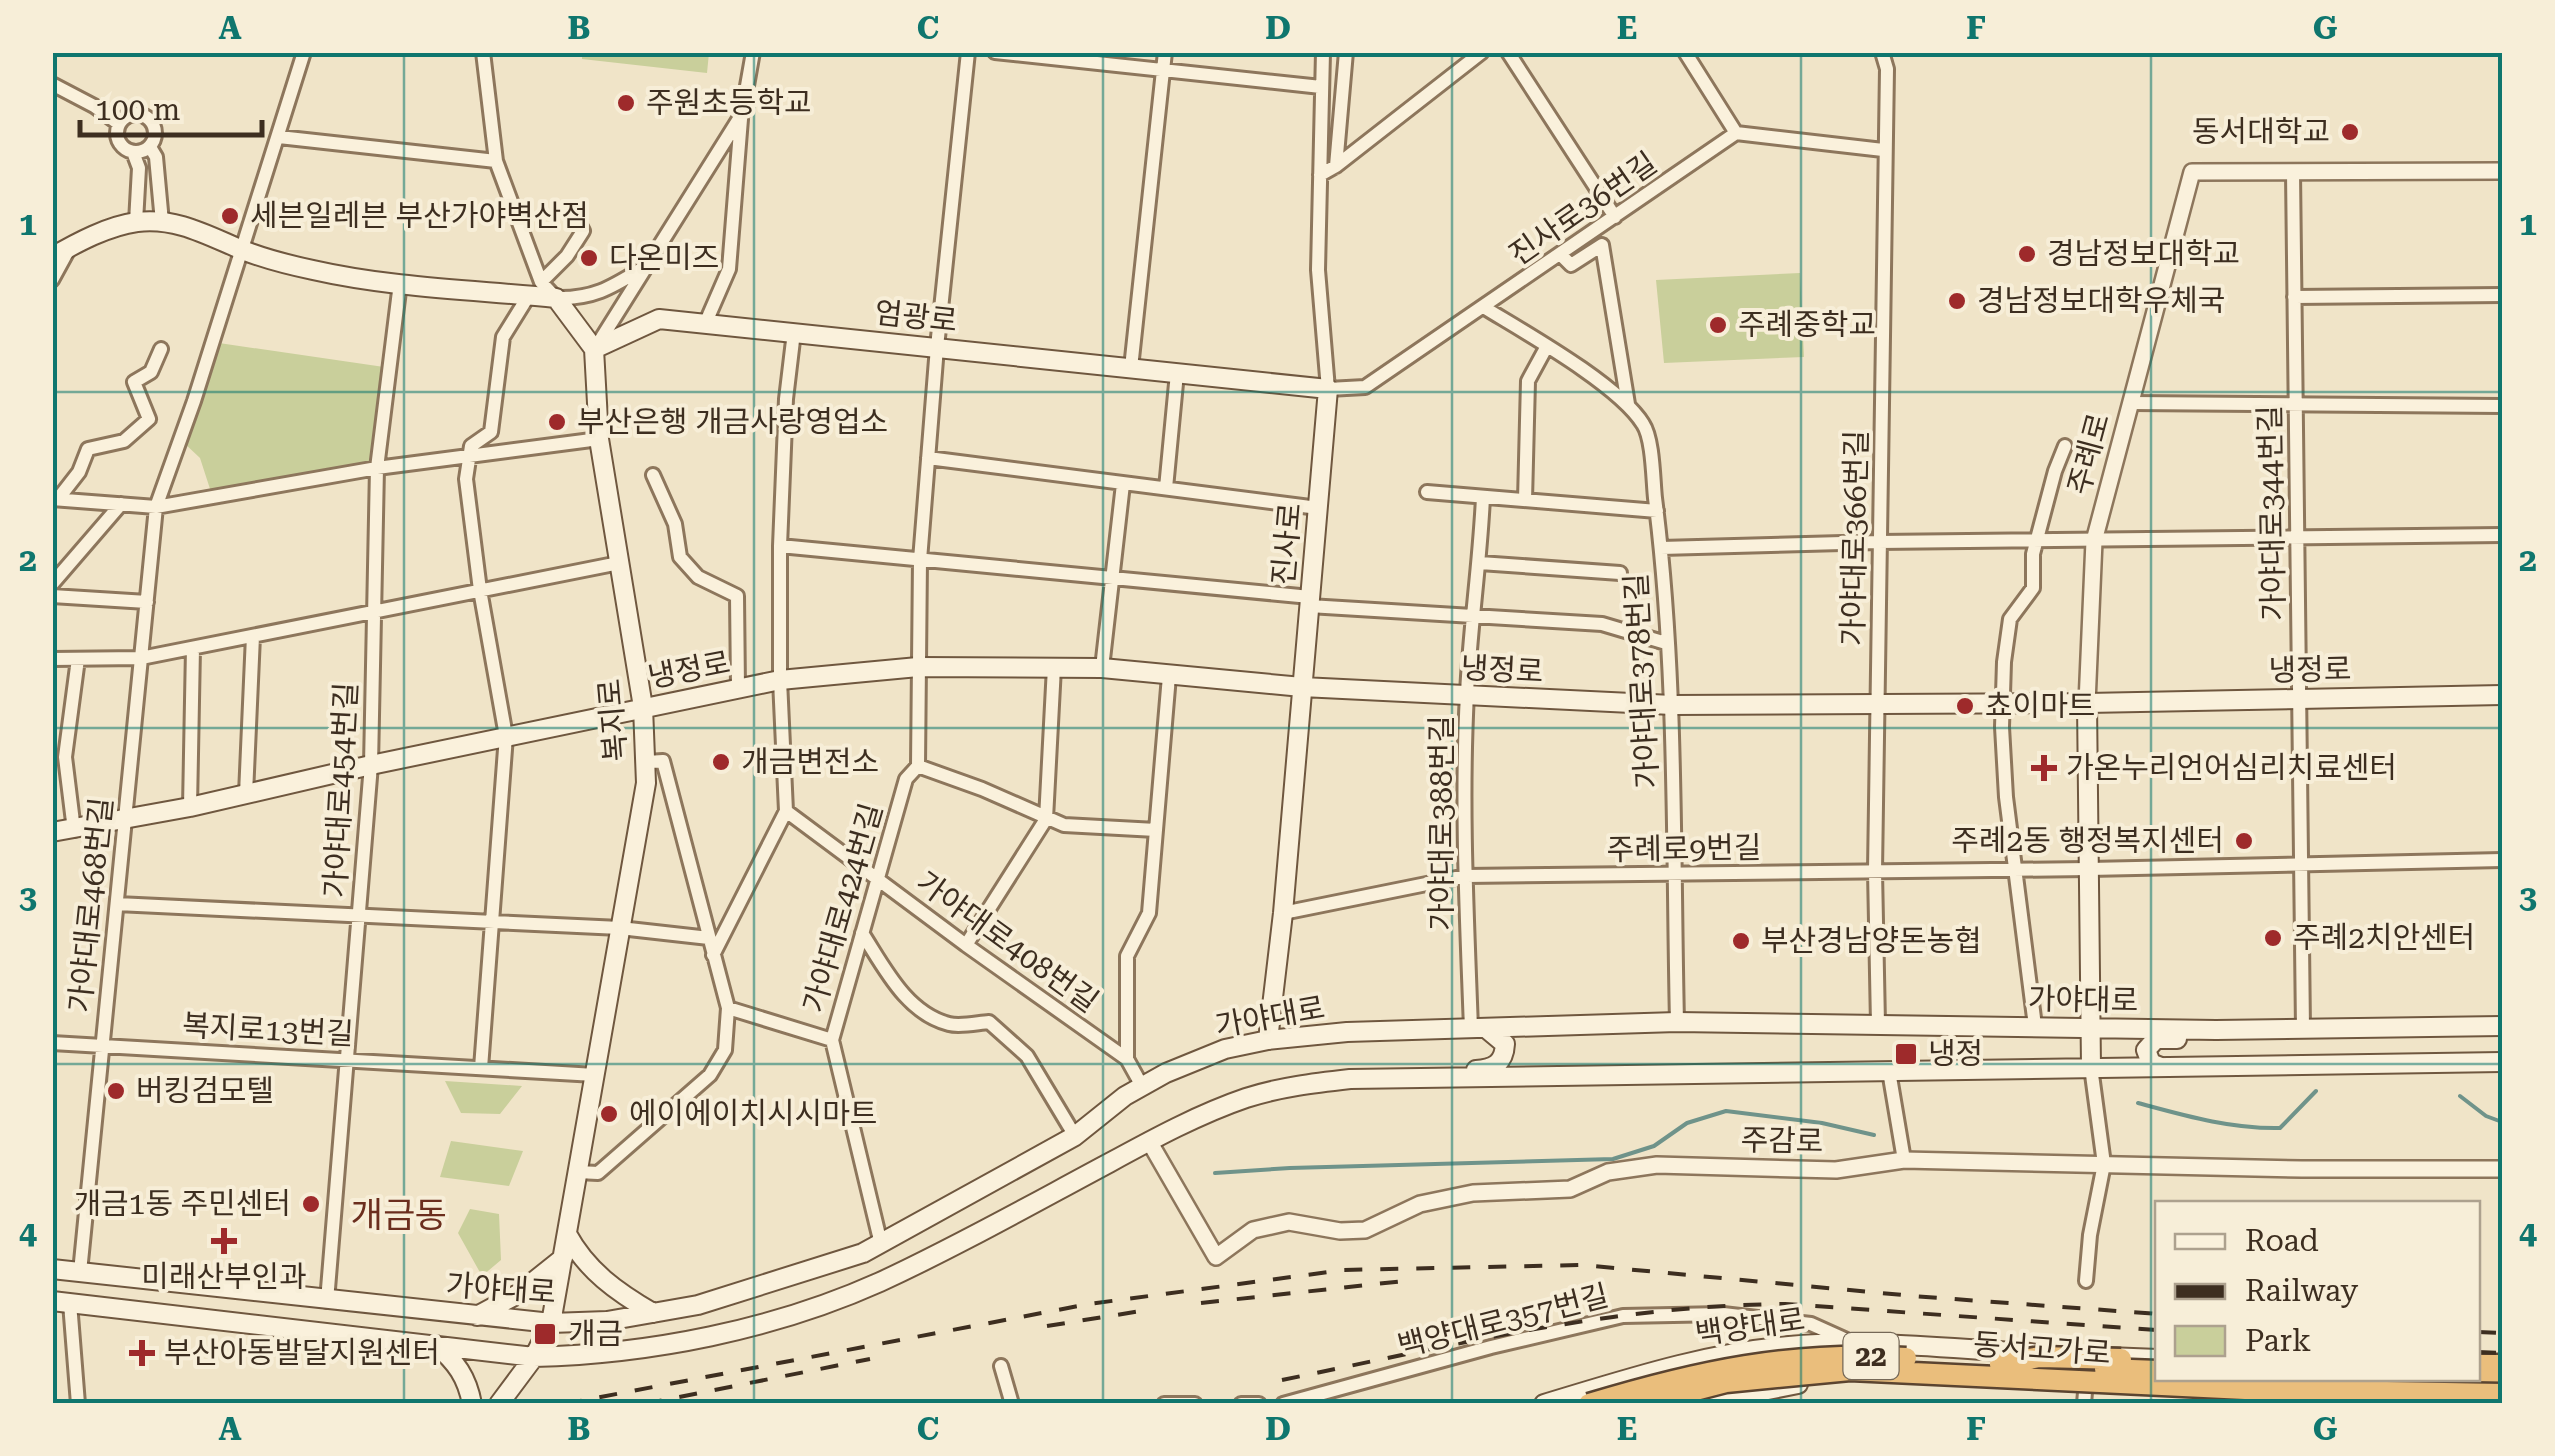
<svg xmlns="http://www.w3.org/2000/svg" width="2555" height="1456" font-family="'Roboto Serif','Noto Sans KR',serif">
<style>
.green{fill:#c9cf9b}
.lines{fill:none;stroke-linecap:round;stroke-linejoin:round}
.stream{stroke:#6f938a;stroke-width:4}
.minor-casing{stroke:#8d765c;stroke-width:18}
.tertiary-casing{stroke:#8d765c;stroke-width:20}
.secondary-casing{stroke:#6f573f;stroke-width:22}
.trunk-casing{stroke:#5b4430;stroke-width:25}
.minor{stroke:#faf1dc;stroke-width:12}
.tertiary{stroke:#faf1dc;stroke-width:15}
.secondary{stroke:#faf1dc;stroke-width:18}
.trunk{stroke:#eabe7c;stroke-width:20}
.rail{stroke:#3d2e20;stroke-width:4;stroke-dasharray:18 18;stroke-linecap:butt}
.trunk-bridge-casing{stroke:#5b4430;stroke-width:25;stroke-linecap:butt}
.trunk-bridge{stroke:#eabe7c;stroke-width:20}
.grid{fill:none;stroke:#0f766e;stroke-width:2.5;stroke-opacity:0.55}
.poi-dot{fill:#9e2a2b;stroke:#f7eed8;stroke-width:4}
.labels{text-anchor:middle;stroke-width:8;stroke-linejoin:round;paint-order:stroke}
.shield{fill:#f7eed8;stroke:#756857;stroke-width:2.5}
.shield-label{font-size:28px;font-weight:bold;fill:#3d2e20}
.poi-label{font-size:30px;fill:#3d2e20;stroke:#f7eed8;text-anchor:start}
.street-label{font-size:30px;fill:#3d2e20;stroke:#f7eed8}
.quarter-label{font-size:35px;fill:#6b2e1e;stroke:#f7eed8}
.neatline{fill:none;stroke:#0f766e;stroke-width:4}
.grid-label{font-size:32px;text-anchor:middle;font-weight:bold;fill:#0f766e}
</style>
<rect width="100%" height="100%" fill="#f0e4c8"/>
<path class="green" d="M582 53V52L709 53 707 73 582 59Z
M1800 273 1804 357 1664 363 1656 280Z
M219 343 384 367 371 464 211 492 200 458 183 442Z
M445 1081 522 1086 500 1114 461 1113Z
M451 1141 523 1151 509 1186 440 1177Z
M470 1209 499 1214 501 1260 482 1276 458 1233Z"/>
<g class="lines">
<path class="stream" d="M2460 1096 2486 1116 2502 1122
M2138 1103C2186 1116 2231 1129 2280 1128L2316 1091
M1215 1173 1290 1168 1613 1159 1654 1146 1687 1123 1726 1111 1822 1123 1874 1135"/>
<g class="minor-casing">
<path id="minor" d="M483 52 496 161 541 282 556 298C594 299 612 287 643 268
M995 52 1321 87
M1323 52 1318 270 1328 389 1365 387 1736 133 1883 150
M1508 52 1615 217
M1685 52 1736 133
M52 84 94 106 119 124
M117 133a19 19 0 1 1 38 0a19 19 0 1 1-38 0Z
M279 137 496 161
M150 147 156 157 162 222
M133 152 139 168 136 222
M1336 166 1346 52
M2293 172 2303 1029
M1320 175 1336 166 1482 52
M1560 254 1571 265 1602 245 1628 404
M52 280 70 247
M541 282 567 256 583 231 575 216
M2294 297 2502 295
M1485 308C1526 333 1619 385 1643 424 1653 439 1653 479 1655 498 1677 672 1673 848 1677 1022
M706 322 729 269 741 119
M596 347 742 114 753 52
M1131 368 1165 52
M2131 403 2502 406
M928 458 1318 508
M653 475 675 524 680 557 698 577 737 596 738 688
M1166 488 1177 373
M1427 492 1657 511
M52 499 156 507 377 468 599 439
M58 499 79 472 88 449 124 441 149 419 134 382 151 372 161 349
M1525 500 1528 381 1547 346
M780 546 1310 597
M1661 548 1879 542 2502 535
M1480 563 1620 573
M52 584 121 504
M52 596 147 602
M1309 606 1602 624 1666 643
M52 659 141 658 619 563
M1102 668 1123 484
M918 766 982 789 1064 825 1156 830
M246 794 253 636
M190 807 193 648
M786 811 966 945 1127 1059 1142 1086
M74 830 65 757 78 659
M117 904 620 928 709 938
M1283 913 1466 876 2089 869 2502 860
M862 933C884 967 906 1013 949 1024 960 1027 977 1023 989 1022L1027 1056 1075 1136
M966 945 1046 819 1054 667
M713 955 786 811 780 680V546L786 399 794 332
M728 1008 832 1040
M1878 1024 1875 871 1887 69 1882 52
M2035 1026 2006 797 2002 727 2004 662 2010 619 2033 588V554L2055 471 2065 446
M1471 1029C1467 918 1461 805 1467 694 1470 628 1480 563 1483 497
M52 1043 595 1075
M1127 1059V956L1149 913 1169 676
M481 1068 506 736 480 590 466 479 471 446 491 432 503 337 529 295
M1889 1071 1904 1160
M578 1172 598 1173 710 1075 725 1050 728 1008 663 761 647 762
M881 1244 832 1040 906 779 918 766 920 560 937 347 968 52
M80 1272 156 507 194 401 304 52
M2086 1281 2090 1235 2104 1164 2091 1067
M327 1301 371 765 377 468 400 283
M70 1303 78 1404
M1001 1366 1012 1404
M1164 1404H1195
M1241 1404H1259
M1283 1404 1491 1347 1623 1316 1723 1314 1811 1324 1851 1342
M2084 1404 2088 1356"/>
</g>
<g class="tertiary-casing">
<path id="tertiary" d="M2087 703 2094 541 2192 172 2502 171
M1149 1141 1216 1257 1253 1230 1289 1222 1340 1231 1365 1230 1420 1204 1473 1193 1570 1189 1608 1172 1657 1165 1836 1170 1904 1160 2302 1169H2502"/>
</g>
<g class="secondary-casing">
<path id="secondary" d="M52 257C78 242 108 226 137 222 175 217 207 235 240 249 262 258 289 265 313 270 392 288 476 290 556 298L594 349
M594 349 659 319 1328 389 1283 913 1268 1040
M2087 703 2091 1067
M52 832 190 807 371 765 780 680 918 667 1102 668 1302 687 1672 705 2087 703 2502 695
M2161 1067 2151 1063 2146 1050 2156 1039H2177
M1476 1070C1494 1069 1504 1063 1505 1044L1487 1029
M567 1234C587 1271 617 1292 653 1313
M52 1269 551 1323 607 1321 698 1305 863 1253 1075 1136 1125 1096 1166 1073 1225 1049 1268 1040 1347 1032 1677 1022 2216 1030 2502 1026
M52 1301 534 1357C650 1354 773 1330 880 1282 958 1246 1034 1203 1109 1163 1153 1139 1199 1114 1246 1098 1280 1087 1315 1083 1350 1079L2502 1062
M477 1316 518 1294 563 1258
M436 1345C456 1362 467 1377 472 1404
M2108 1357 2158 1359
M2298 1400 2368 1404
M499 1404 534 1357 551 1323 646 783 643 707 599 439 594 349
M1544 1404C1624 1380 1705 1353 1789 1346 1869 1339 1951 1349 2032 1353
M1696 1404 1798 1384"/>
</g>
<g class="trunk-casing">
<path id="trunk" d="M2478 1365H2502
M2350 1378 2502 1380"/>
</g>
<use href="#minor" class="minor"/>
<use href="#tertiary" class="tertiary"/>
<use href="#secondary" class="secondary"/>
<use href="#trunk" class="trunk"/>
<path class="rail" d="M1201 1303 1404 1281
M1047 1326 1141 1311
M2478 1332 2502 1333
M2478 1352 2502 1353
M1282 1380C1449 1346 1614 1305 1785 1304L2158 1330
M564 1404 1089 1304 1344 1270 1582 1265 1913 1296 2158 1314
M644 1404 870 1359"/>
<g class="trunk-bridge-casing">
<path id="trunk-bridge" d="M2000 1364 2040 1357 2121 1359
M2105 1369 2158 1371
M1589 1404C1698 1371 1791 1351 1906 1358
M1641 1404 1726 1382 1850 1370 2266 1390 2502 1394"/>
</g>
<use href="#trunk-bridge" class="trunk-bridge"/>
</g>
<path class="grid" d="M404 52V1404M754 52V1404M1103 52V1404M1452 52V1404M1801 52V1404M2151 52V1404M52 392H2502M52 728H2502M52 1064H2502"/>
<g class="poi-dot">
<circle cx="626" cy="103" r="10"/>
<circle cx="2350" cy="132" r="10"/>
<circle cx="230" cy="216" r="10"/>
<circle cx="2027" cy="254" r="10"/>
<circle cx="589" cy="258" r="10"/>
<circle cx="1957" cy="301" r="10"/>
<circle cx="1718" cy="325" r="10"/>
<circle cx="557" cy="422" r="10"/>
<circle cx="1965" cy="706" r="10"/>
<circle cx="721" cy="762" r="10"/>
<path d="M2039 753h10v10h10v10h-10v10h-10v-10h-10v-10h10z"/>
<circle cx="2244" cy="841" r="10"/>
<circle cx="2273" cy="938" r="10"/>
<circle cx="1741" cy="941" r="10"/>
<rect x="1894" y="1042" width="24" height="24" rx="5"/>
<circle cx="116" cy="1091" r="10"/>
<circle cx="609" cy="1114" r="10"/>
<circle cx="311" cy="1204" r="10"/>
<path d="M219 1226h10v10h10v10h-10v10h-10v-10h-10v-10h10z"/>
<rect x="533" y="1322" width="24" height="24" rx="5"/>
<path d="M137 1338h10v10h10v10h-10v10h-10v-10h-10v-10h10z"/>
</g>
<g class="labels">
<rect class="shield" x="1843.5" y="1333" width="55" height="46" rx="8"/>
<g class="shield-label">
<text x="1871" y="1366">22</text>
</g>
<g class="poi-label">
<text x="646" y="113">주원초등학교</text>
<text x="2330" y="142" text-anchor="end">동서대학교</text>
<text x="250" y="226">세븐일레븐 부산가야벽산점</text>
<text x="2047" y="264">경남정보대학교</text>
<text x="609" y="268">다온미즈</text>
<text x="1977" y="311">경남정보대학우체국</text>
<text x="1738" y="335">주례중학교</text>
<text x="577" y="432">부산은행 개금사랑영업소</text>
<text x="1985" y="716">쵸이마트</text>
<text x="741" y="772">개금변전소</text>
<text x="2066" y="778">가온누리언어심리치료센터</text>
<text x="2224" y="851" text-anchor="end">주례2동 행정복지센터</text>
<text x="2293" y="948">주례2치안센터</text>
<text x="1761" y="951">부산경남양돈농협</text>
<text x="1928" y="1064">냉정</text>
<text x="136" y="1101">버킹검모텔</text>
<text x="629" y="1124">에이에이치시시마트</text>
<text x="291" y="1214" text-anchor="end">개금1동 주민센터</text>
<text x="224" y="1287" text-anchor="middle">미래산부인과</text>
<text x="568" y="1344">개금</text>
<text x="164" y="1363">부산아동발달지원센터</text>
</g>
<g class="street-label">
<text transform="translate(1583 209) rotate(-35)" y="10">진사로36번길</text>
<text transform="translate(916 317) rotate(6)" y="10">엄광로</text>
<text transform="translate(2089 454) rotate(-75)" y="10">주례로</text>
<text transform="translate(2272 513) rotate(-91)" y="10">가야대로344번길</text>
<text transform="translate(1855 538) rotate(-89)" y="10">가야대로366번길</text>
<text transform="translate(1287 544) rotate(-85)" y="10">진사로</text>
<text transform="translate(689 670) rotate(-11)" y="10">냉정로</text>
<text transform="translate(1502 670) rotate(3)" y="10">냉정로</text>
<text transform="translate(2310 670) rotate(-1)" y="10">냉정로</text>
<text transform="translate(1642 681) rotate(-93)" y="10">가야대로378번길</text>
<text transform="translate(613 720) rotate(-95)" y="10">복지로</text>
<text transform="translate(341 790) rotate(-87)" y="10">가야대로454번길</text>
<text transform="translate(1442 823) rotate(-90)" y="10">가야대로388번길</text>
<text transform="translate(1684 849) rotate(-1)" y="10">주례로9번길</text>
<text transform="translate(91 905) rotate(-84)" y="10">가야대로468번길</text>
<text transform="translate(843 908) rotate(-74)" y="10">가야대로424번길</text>
<text transform="translate(1007 942) rotate(36)" y="10">가야대로408번길</text>
<text transform="translate(2083 1000) rotate(1)" y="10">가야대로</text>
<text transform="translate(1270 1017) rotate(-10)" y="10">가야대로</text>
<text transform="translate(268 1030) rotate(3)" y="10">복지로13번길</text>
<text transform="translate(1782 1141) rotate(1)" y="10">주감로</text>
<text transform="translate(501 1289) rotate(4)" y="10">가야대로</text>
<text transform="translate(1503 1321) rotate(-14)" y="10">백양대로357번길</text>
<text transform="translate(1750 1327) rotate(-8)" y="10">백양대로</text>
<text transform="translate(2042 1349) rotate(4)" y="10">동서고가로</text>
</g>
<g class="quarter-label">
<text x="399" y="1227">개금동</text>
</g>
</g>
<rect width="2555" height="1456" fill="none" stroke="#f7eed8" stroke-width="110"/>
<rect x="2155" y="1201" width="325" height="180" fill="#f7eed8" stroke="#ada18e" stroke-width="2.5"/>
<rect x="2175" y="1234" width="50" height="15" fill="#faf1dc" stroke="#ada18e" stroke-width="2.5"/>
<text x="2245" y="1251" font-size="30" fill="#3d2e20">Road</text>
<rect x="2175" y="1284" width="50" height="15" fill="#3d2e20" stroke="#ada18e" stroke-width="2.5"/>
<text x="2245" y="1301" font-size="30" fill="#3d2e20">Railway</text>
<rect x="2175" y="1326" width="50" height="30" fill="#c9cf9b" stroke="#ada18e" stroke-width="2.5"/>
<text x="2245" y="1351" font-size="30" fill="#3d2e20">Park</text>
<path d="M80 120v15h182v-15" fill="none" stroke="#3d2e20" stroke-width="5"/>
<text x="95" y="120" font-size="30" fill="#3d2e20" stroke="#f7eed8" stroke-width="8" paint-order="stroke">100 m</text>
<rect x="55" y="55" width="2445" height="1346" class="neatline"/>
<g class="grid-label">
<text x="230" y="39">A</text>
<text x="579" y="39">B</text>
<text x="928" y="39">C</text>
<text x="1278" y="39">D</text>
<text x="1627" y="39">E</text>
<text x="1976" y="39">F</text>
<text x="2325" y="39">G</text>
<text x="28" y="235">1</text>
<text x="2528" y="235">1</text>
<text x="28" y="571">2</text>
<text x="2528" y="571">2</text>
<text x="28" y="908">3</text>
<text x="2528" y="908">3</text>
<text x="28" y="1244">4</text>
<text x="2528" y="1244">4</text>
<text x="230" y="1440">A</text>
<text x="579" y="1440">B</text>
<text x="928" y="1440">C</text>
<text x="1278" y="1440">D</text>
<text x="1627" y="1440">E</text>
<text x="1976" y="1440">F</text>
<text x="2325" y="1440">G</text>
</g>
</svg>
